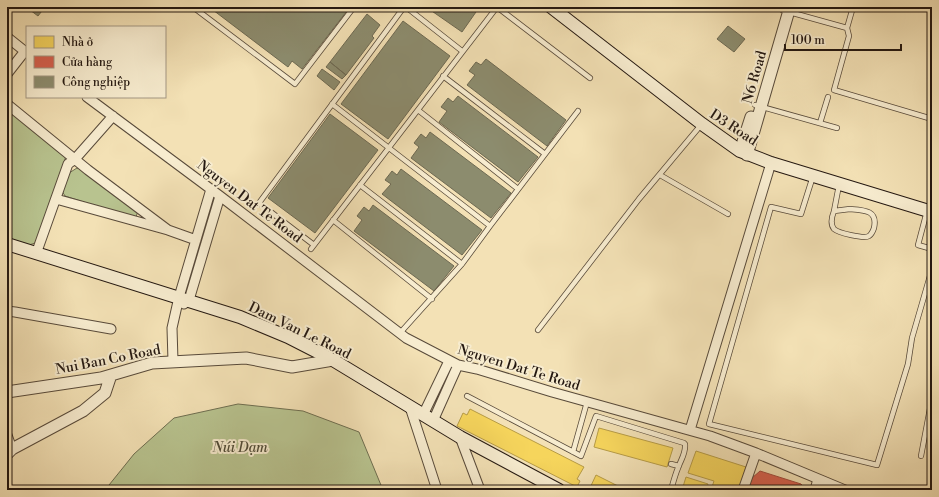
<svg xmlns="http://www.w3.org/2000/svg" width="939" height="497" font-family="'Libre Bodoni',serif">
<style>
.green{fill:#b8c38f;stroke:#6e6e50}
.homes{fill:#f6d55c;stroke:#b79c46}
.shops{fill:#d6604d;stroke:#a14a3b}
.industry{fill:#8c8c6e;stroke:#6d6952}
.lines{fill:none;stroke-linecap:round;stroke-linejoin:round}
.service-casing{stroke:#584a3a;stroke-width:6}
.minor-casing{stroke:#584a3a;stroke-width:11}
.tertiary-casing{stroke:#584a3a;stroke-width:13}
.secondary-casing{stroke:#241811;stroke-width:14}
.service{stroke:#f7eccf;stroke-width:4.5}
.minor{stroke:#f7eccf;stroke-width:9}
.tertiary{stroke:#f7eccf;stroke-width:11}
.secondary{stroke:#f7eccf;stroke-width:12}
.labels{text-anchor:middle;stroke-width:4;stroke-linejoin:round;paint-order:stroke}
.street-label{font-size:14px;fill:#241811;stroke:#f7eccf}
.park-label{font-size:14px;font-style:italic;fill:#504b37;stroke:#f7eccf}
</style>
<rect width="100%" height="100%" fill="#f3e1b5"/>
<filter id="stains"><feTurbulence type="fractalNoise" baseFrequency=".005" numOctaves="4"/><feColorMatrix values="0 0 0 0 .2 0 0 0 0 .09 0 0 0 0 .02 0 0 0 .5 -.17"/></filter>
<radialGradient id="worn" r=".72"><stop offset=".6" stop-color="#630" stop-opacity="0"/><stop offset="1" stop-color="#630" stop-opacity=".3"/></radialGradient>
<path class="green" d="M7 110 66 156 39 239 35 243 29 245 7 238Z
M77 168 80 169 138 211 136 217H130L65 196 62 191 69 173Z
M238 404 303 411 359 432 383 490H105L134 454 174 418Z"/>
<path class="homes" d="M470 409 584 467 577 479 580 481 577 487 457 426 463 413 467 415Z
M599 428 673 448 667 467 594 447Z
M696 451 746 467 739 490H711L714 481 688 473Z
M596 475 626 490H589Z
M686 477 708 484 706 490H682Z"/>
<path class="shops" d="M760 471 801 484 807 490H748L752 478Z"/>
<path class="industry" d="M26 7H45L38 16Z
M209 7H350L302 69 292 61 288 67Z
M426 7H469L476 12 462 32Z
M367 14 380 25 372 36 374 38 346 75 330 62Z
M403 21 450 56 388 139 341 104Z
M728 26 745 39 734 52 717 39Z
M486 59 566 120 547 146 467 85 475 75 469 71 476 62 481 65Z
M330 62 346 75 342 79 326 67Z
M322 69 340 82 334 90 317 76Z
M458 96 538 157 518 182 439 122 447 111 441 107 448 98 453 102Z
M330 114 378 150 315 233 268 198Z
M430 132 511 193 491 218 411 158 419 147 414 143 421 134 426 138Z
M401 169 482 230 462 255 382 194 391 184 385 180 392 171 397 175Z
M373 205 454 266 434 291 354 231 362 220 357 216 364 207 369 211Z"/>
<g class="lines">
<g class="service-casing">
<path id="service" d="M193 7 295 84 354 7
M406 7 462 51
M853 7 847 28 849 36 834 90 932 119
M929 7 932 8
M782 10 847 28
M443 76 545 154
M332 104 490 226 462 264 400 333
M755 105 837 128
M418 110 518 189
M820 123 828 97
M660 175 728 214
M813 176 801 214 771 207 709 424 877 465 908 364 912 338 932 269
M360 185 462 264
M850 209C864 210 878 210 874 228 873 231 872 234 869 236 864 239 838 233 834 229 830 224 832 216 834 211Z
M834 211 839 185
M927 211 918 245 932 249
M333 220 432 299
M490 226 578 111
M314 245 259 203 404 7
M311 249 497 7 590 78
M538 330 639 199 701 125
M467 396 581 456 596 416 684 443 685 444C686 454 681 459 678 468 675 475 673 483 671 490
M573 452 587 402
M921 456 932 398
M671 464 679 466"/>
</g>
<g class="minor-casing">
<path id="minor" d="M7 37 27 53
M7 74 25 51
M87 97 220 196 406 338 458 365 477 369 552 392 710 436 756 453 845 490
M7 104 88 170 168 230
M56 199 168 230 196 240
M36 254 68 164 75 159 113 116
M184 304 189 300 220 196
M7 311 15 312 111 329
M173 361 172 328 179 297 211 189
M410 407 437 490
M423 415 449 361
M433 421 458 365
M690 430 771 163
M7 435 12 449
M460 437 480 490
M743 490 756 453
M815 490 818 479"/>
</g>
<g class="tertiary-casing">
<path id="tertiary" d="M740 151 751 117
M747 155 790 7
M7 392 101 378 152 363 246 358 292 367 333 360
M7 454 12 449 83 411 105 393 111 375"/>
</g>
<g class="secondary-casing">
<path id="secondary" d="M551 7 702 124 740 151 771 163 932 212
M7 244 240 317 288 337 333 360 460 437 559 490"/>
</g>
<use href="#service" class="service"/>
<use href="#minor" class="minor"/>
<use href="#tertiary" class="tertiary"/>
<use href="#secondary" class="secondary"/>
</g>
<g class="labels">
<g class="street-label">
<text transform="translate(754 77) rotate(-74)" y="5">N6 Road</text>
<text transform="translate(734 127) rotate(33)" y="5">D3 Road</text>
<text transform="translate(250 201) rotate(37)" y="5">Nguyen Dat Te Road</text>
<text transform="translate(300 330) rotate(26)" y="5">Dam Van Le Road</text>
<text transform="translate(108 359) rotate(-11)" y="5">Nui Ban Co Road</text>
<text transform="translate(519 367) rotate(17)" y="5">Nguyen Dat Te Road</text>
</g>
<g class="park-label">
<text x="240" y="452">Núi Dạm</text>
</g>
</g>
<rect width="939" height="497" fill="none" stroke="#f3e1b5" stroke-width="24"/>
<rect x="8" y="8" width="923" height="481" fill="none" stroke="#241811" stroke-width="2"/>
<rect x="12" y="12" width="915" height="473" fill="none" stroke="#241811"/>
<rect x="26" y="26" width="140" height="72" fill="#f7eccf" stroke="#a39783"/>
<rect x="34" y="36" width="20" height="12" fill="#f6d55c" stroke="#a39783"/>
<text x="62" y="46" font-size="12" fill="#241811">Nhà ở</text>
<rect x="34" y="56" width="20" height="12" fill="#d6604d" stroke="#a39783"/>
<text x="62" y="66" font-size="12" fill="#241811">Cửa hàng</text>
<rect x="34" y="76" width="20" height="12" fill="#8c8c6e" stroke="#a39783"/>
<text x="62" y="86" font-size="12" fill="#241811">Công nghiệp</text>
<path d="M785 44v6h116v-6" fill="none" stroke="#241811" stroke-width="2"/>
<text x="791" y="44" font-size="12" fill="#241811" stroke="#f7eccf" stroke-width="3" paint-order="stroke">100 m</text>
<rect width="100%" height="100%" filter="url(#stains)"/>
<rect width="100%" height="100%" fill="url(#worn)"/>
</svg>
